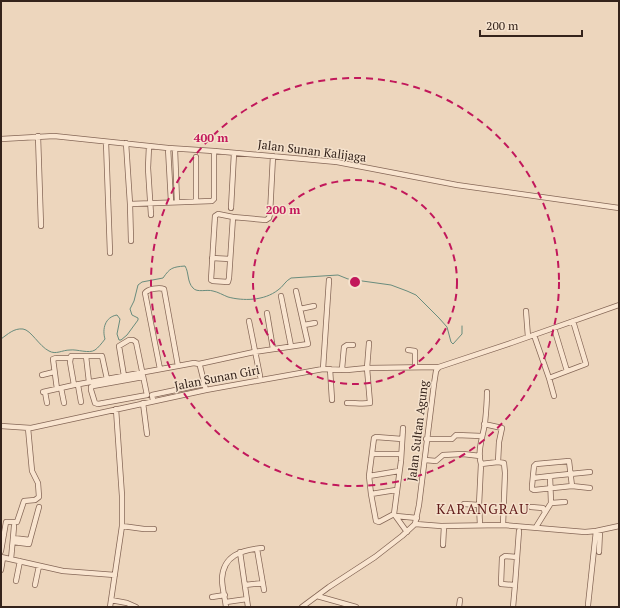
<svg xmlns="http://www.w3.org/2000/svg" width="620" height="608" font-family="'PT Serif',serif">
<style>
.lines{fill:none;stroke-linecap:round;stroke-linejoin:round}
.stream{stroke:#698c7d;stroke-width:1}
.minor-casing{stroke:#856757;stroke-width:6}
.minor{stroke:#f9e5d0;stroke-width:4.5}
.ring{fill:none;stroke:#c2185b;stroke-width:2;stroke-dasharray:7 5}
.labels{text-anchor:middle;stroke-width:3;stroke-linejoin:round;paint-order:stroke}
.street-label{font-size:12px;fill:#34231b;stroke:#f5e2cd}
.quarter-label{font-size:14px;letter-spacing:1px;fill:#611c1b;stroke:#f5e2cd}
.centre{fill:#c2185b;stroke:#f5e2cd;stroke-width:2}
.ring-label{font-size:12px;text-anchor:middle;font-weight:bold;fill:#c2185b;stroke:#f5e2cd;stroke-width:3;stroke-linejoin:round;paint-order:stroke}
</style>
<rect width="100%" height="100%" fill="#edd6bd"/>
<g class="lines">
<path class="stream" d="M1 339C8 334 14 328 23 329 31 330 39 346 49 351 56 355 62 350 70 350 77 349 89 354 95 350 98 348 102 343 105 339 102 329 105 317 117 315L120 319 117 334 119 340H121L127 335 138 320V318L132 315 130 309 134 301 138 285 142 282 163 278C170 268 172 267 185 266 189 272 187 282 193 288 197 293 207 289 213 291 218 292 223 295 228 297 243 301 264 301 278 290 283 287 285 281 291 278L338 275 348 279 391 285 407 291 416 295 439 318 447 327 451 342 453 344 462 334V326"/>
<g class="minor-casing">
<path id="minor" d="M38 136 41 226
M1 139 54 136 168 148 214 151 337 162 457 185 619 208
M106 142 110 253
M126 143 130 204 131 241
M149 146 148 168 151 215
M168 148 171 202
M175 149 177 202
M196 157V201
M130 204 212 201 214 199V151
M231 208 234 153
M233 217 218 214 215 216 211 280 213 281 228 282 229 278 233 217 266 220 269 218 270 214 273 156
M212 258 230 259
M281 296 291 346
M300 309 314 306
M526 311 528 337
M267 313 273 349
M249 321 260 376
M304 325 315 323
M554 328 567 371
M534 335 549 378 586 364 573 321
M408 350 415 351V367
M86 356 89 382
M199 364 254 352 308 344 296 291
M160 369 145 293C148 289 159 287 164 289L178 366
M323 369 329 280
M330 369 332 400
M342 369 344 347 347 345H353
M42 375 54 372
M124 376 119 346 129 340H133L136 342 147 395 98 404 95 403 91 390V387L93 386 143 377
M549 378 554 396
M74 385 70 362 71 356H102L107 379
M78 385 81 402
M61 388 64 403
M57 389 53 359 56 358H70
M43 392 74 385 194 363 199 364 200 366 206 390
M45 392 47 403
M487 392C487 403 486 413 485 423 483 436 477 451 481 464L498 462 504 463 505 473 503 525
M153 401 152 395 204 384
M143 403 147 434
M347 403C355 403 364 404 370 403L367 368 369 343
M484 424 502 428 499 442 498 462
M1 426 31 428 206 390 323 369 347 370 367 368 439 367
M403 428 401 461 394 514 407 532
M426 439H452L456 435 482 436
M372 454H401
M425 460 436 461 443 455 463 454 480 456
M369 476 399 471
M533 478 550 476
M572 486 569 461 536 464 534 466 532 486V489L534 490 572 486 590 488
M371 494 396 490
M551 503 565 502
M464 504 479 505
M531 507 543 508 545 512
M394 514 379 522 376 521 371 494 369 476 374 438 376 437 402 439
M396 516 417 518
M415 524 441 526 503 525 585 532 596 531 619 526
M480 525 479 505 481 464
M122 526 144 529H154
M536 527 551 503 550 476 590 472
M13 538 14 526
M13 542 29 544 30 540
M443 545 444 526
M257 549 264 590
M1 551 6 522H17L24 501 35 500 39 497 38 483 32 471 28 428
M240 552 248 607
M599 552 600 531
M1 557 63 571 115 575
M517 557 505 556 502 558 501 584 515 585 519 531
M11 559 13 538 30 540 39 507
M1 570 3 558
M16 581 20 561
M35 585 39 566
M245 585 263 583
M317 596 356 607
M212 597 225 595
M111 600 127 603 136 607
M226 602 247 599
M588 605 596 531
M110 607 122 526V496L116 409
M226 607C225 598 222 588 222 579 223 555 242 550 262 548
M302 607 329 587 375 557 402 536 415 524 419 505 434 384 436 371 439 367 511 343 619 305
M459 607 460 600
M513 607 515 585"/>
</g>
<use href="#minor" class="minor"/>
</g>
<g class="ring">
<circle cx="355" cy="282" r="102"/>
<circle cx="355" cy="282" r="204"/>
</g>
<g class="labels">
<g class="street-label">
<text transform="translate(312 151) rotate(7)" y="4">Jalan Sunan Kalijaga</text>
<text transform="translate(217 378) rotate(-11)" y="4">Jalan Sunan Giri</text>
<text transform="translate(418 431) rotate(-83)" y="4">Jalan Sultan Agung</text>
</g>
<g class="quarter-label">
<text x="483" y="514">KARANGRAU</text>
</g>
</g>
<circle cx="355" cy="282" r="6" class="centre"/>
<g class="ring-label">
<text x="211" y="142">400 m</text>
<text x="283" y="214">200 m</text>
</g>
<rect width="620" height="608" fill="none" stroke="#34231b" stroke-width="4"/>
<path d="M480 30v6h102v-6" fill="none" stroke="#34231b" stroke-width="2"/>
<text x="486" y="30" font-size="12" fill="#34231b" stroke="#f5e2cd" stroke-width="3" paint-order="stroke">200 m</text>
</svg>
